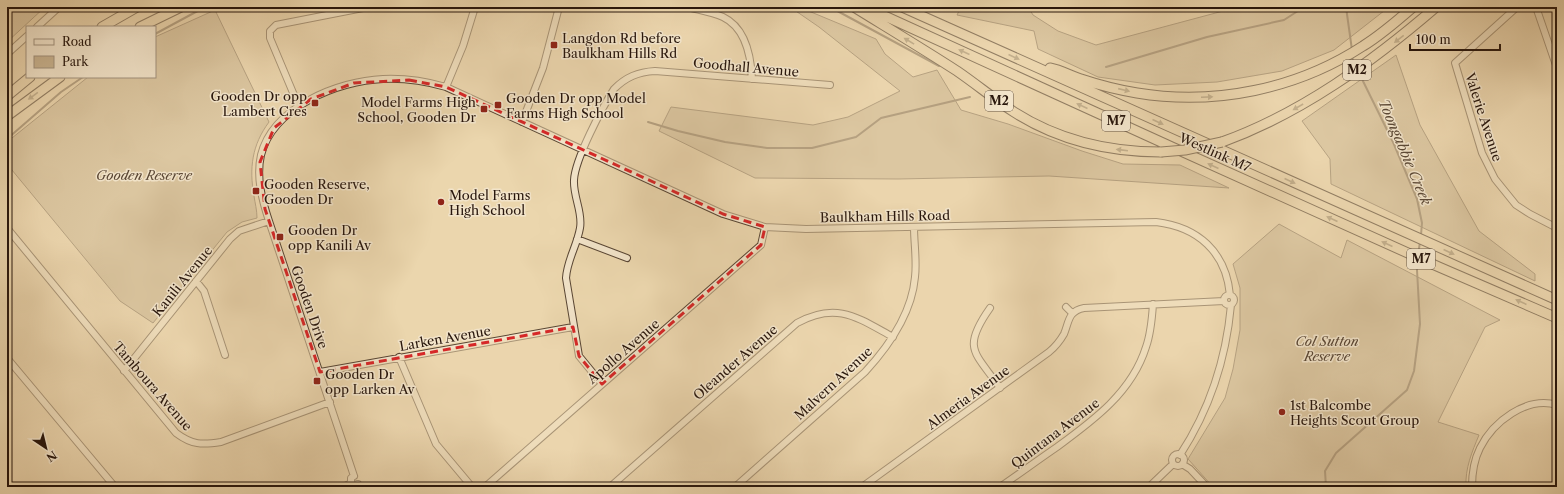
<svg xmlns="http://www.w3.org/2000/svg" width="1564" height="494" font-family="'Libre Caslon Text',serif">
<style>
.green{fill:#cab592;stroke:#79664f}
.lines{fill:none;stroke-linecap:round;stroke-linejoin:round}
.stream{stroke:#75624c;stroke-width:2}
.minor-casing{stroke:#594634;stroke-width:8}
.highway-casing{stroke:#28160c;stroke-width:11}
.minor{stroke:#f2e4ca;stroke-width:6}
.highway{stroke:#ebd6ad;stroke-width:9}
.highway-bridge-casing{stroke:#28160c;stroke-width:11;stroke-linecap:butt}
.highway-bridge{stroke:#ebd6ad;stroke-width:9}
.oneway{fill:#938065}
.marked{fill:none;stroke:#d62828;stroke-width:3;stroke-dasharray:8 5;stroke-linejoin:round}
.poi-dot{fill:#8f2418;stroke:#f2e4ca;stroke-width:1.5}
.labels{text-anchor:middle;stroke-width:3;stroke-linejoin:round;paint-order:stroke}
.shield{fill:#f2e4ca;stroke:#655445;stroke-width:1}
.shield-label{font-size:12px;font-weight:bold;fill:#28160c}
.poi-label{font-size:13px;fill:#28160c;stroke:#f2e4ca;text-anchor:start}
.street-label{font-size:13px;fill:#28160c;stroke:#f2e4ca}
.park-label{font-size:13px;font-style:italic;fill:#594634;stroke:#f2e4ca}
.water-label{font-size:14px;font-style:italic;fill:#5c4936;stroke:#f2e4ca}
</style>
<rect width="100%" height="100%" fill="#ebd6ad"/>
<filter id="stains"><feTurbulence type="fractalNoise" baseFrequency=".005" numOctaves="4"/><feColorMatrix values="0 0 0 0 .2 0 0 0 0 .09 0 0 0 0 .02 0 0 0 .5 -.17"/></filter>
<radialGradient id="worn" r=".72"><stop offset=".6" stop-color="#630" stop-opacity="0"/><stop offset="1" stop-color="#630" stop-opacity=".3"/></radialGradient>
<path class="green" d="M7 7H45L7 42Z
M790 7H799L876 39 885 54 913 77 937 70 961 110 1008 124 1082 151 1123 164 1180 165 1229 188 1049 176 898 179 755 178 659 131 671 107 813 125 848 117 900 91 819 27Z
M961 7H1028L1033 15 1058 31 1096 45 1238 7H1389L1334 50 1282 71 1217 82 1155 85 1098 77 1038 49 1034 31 957 15Z
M215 10 269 122C252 145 249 168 254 196 255 203 257 210 257 218L242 222 227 232 153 323 120 301 7 164V142L88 77H155V37Z
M1396 55 1420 125 1479 231 1535 274V281L1331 184 1330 159 1302 121Z
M1279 224 1341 258 1347 240 1500 320 1485 327 1438 422 1479 435C1472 452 1465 468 1466 487H1213L1188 459 1225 398 1233 369 1240 330V288L1233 264Z"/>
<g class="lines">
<path class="stream" d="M830 7 939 66
M1346 7 1352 50
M155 34 205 7
M1352 55 1353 62 1356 68
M1106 67 1207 37 1284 20 1304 7
M1358 71 1393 142 1417 199 1422 223 1421 235
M648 122 678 131 725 142 767 148H812L856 137 881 118 970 97
M7 139 61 92 83 77
M1418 255 1420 242
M1326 487 1325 471 1336 453 1407 390 1414 371 1420 324 1417 270 1418 261"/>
<g class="minor-casing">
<path id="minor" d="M687 7C698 10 712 12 723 17 746 28 751 56 752 79
M1517 7 1455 63 1482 153 1495 179 1516 205 1530 214 1557 228
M1536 7 1557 68
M37 27 59 7
M7 54 27 36
M446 87 463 46 475 7
M299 107 270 38V31L276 25 368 7
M522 122 543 68 559 7
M7 228 176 433C192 445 202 445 221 442L330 402
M577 239 627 258
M196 281 204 291 225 355
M1224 300a5 5 0 1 1 10 0a5 5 0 1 1-10 0Z
M1066 307 1072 313
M990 308C961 349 975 352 1000 388
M399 357 436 444 472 487
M7 358 115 487
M124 371 230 239 239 231 269 221
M320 372 573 327
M602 384 579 356 566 278C567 260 577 246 580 228 583 212 573 197 574 180 575 159 602 108 614 89 626 77 638 72 655 71L830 85
M1172 460a6 6 0 1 1 12 0a6 6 0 1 1-12 0Z
M1180 455C1210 409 1226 360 1231 305
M1182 464 1190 469 1207 487
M354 476 269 221C262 200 256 177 261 155 273 107 338 81 383 79 404 78 425 81 446 87L723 214 765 227 806 229 1156 222C1198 227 1226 252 1230 295
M354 476 351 478V483L354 485 358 484
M343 487 351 483
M485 487 761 245 765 227
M610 487 797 323C837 301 858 318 893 337
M735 487 865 372C889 346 912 312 915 277 917 261 914 243 914 227
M862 487 1049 352C1055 347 1060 341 1064 334 1069 322 1068 311 1084 308L1224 301
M1000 487C1019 474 1038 460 1057 447 1094 420 1132 392 1146 347 1151 333 1152 319 1153 304
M1149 487 1173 464
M1472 487C1472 474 1474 460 1480 448 1493 422 1526 396 1557 405
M1555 487 1557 481"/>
</g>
<g class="highway-casing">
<path id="highway" d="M854 7C888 28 923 49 957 71 976 84 994 99 1014 112 1058 140 1109 152 1161 152
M865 7 1172 147 1439 267 1557 318
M902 7 1557 300
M102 27 137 7
M140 27 181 7
M1050 68C1061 70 1071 76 1081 79 1099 85 1119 90 1137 93 1215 106 1297 89 1363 46 1381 35 1397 21 1413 7
M7 96 30 77
M7 116 60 77
M1222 142C1302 113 1372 62 1436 7"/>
</g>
<use href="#minor" class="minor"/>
<use href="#highway" class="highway"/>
<g class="highway-bridge-casing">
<path id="highway-bridge" d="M1161 152 1185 150 1222 142"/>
</g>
<use href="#highway-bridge" class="highway-bridge"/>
</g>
<defs><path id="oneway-solid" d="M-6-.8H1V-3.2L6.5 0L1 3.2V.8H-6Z"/></defs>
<g class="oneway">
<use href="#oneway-solid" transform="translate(1399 39) rotate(142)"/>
<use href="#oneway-solid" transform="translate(909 41) rotate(-149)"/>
<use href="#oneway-solid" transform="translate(964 52) rotate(-156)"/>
<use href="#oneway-solid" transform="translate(1014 57) rotate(24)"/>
<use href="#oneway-solid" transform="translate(1124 90) rotate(13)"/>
<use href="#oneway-solid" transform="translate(33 96) rotate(144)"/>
<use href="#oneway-solid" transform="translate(1207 97) rotate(-2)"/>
<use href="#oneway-solid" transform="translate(1082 106) rotate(-156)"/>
<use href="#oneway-solid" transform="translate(1298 107) rotate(150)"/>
<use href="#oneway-solid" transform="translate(1158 122) rotate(24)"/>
<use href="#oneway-solid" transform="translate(1122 150) rotate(-173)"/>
<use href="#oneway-solid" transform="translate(1213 166) rotate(-156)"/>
<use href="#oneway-solid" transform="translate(1290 181) rotate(25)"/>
<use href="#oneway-solid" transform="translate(1332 219) rotate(-156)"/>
<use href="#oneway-solid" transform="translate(1387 244) rotate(-156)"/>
<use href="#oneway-solid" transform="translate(1449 252) rotate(25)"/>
<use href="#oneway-solid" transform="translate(1521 302) rotate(-156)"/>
</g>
<path d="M0 0H1564V494H0ZM409 80 446 87 723 214 765 227 761 245 602 384 579 356 573 327 320 372 265 209 260 162 274 128 311 99 354 83Z" fill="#ebd6ad" fill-opacity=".55" fill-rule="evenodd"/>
<path class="marked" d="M409 80 446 87 723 214 765 227 761 245 602 384 579 356 573 327 320 372 265 209 260 162 274 128 311 99 354 83Z"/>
<g class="poi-dot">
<rect x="550" y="41" width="8" height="8" rx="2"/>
<rect x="311" y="99" width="8" height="8" rx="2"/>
<rect x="494" y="101" width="8" height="8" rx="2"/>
<rect x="480" y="105" width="8" height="8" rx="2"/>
<rect x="252" y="187" width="8" height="8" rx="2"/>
<circle cx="441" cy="202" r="4"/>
<rect x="276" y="233" width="8" height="8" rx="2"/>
<rect x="313" y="377" width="8" height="8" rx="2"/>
<circle cx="1282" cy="412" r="4"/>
</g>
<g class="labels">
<g class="shield">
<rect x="1343" y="60" width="28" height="20" rx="3"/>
<rect x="985" y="91" width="28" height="20" rx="3"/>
<rect x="1102" y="111" width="28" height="20" rx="3"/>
<rect x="1407" y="249" width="28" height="20" rx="3"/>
</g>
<g class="shield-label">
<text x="1357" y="74">M2</text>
<text x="999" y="105">M2</text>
<text x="1116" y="125">M7</text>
<text x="1421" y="263">M7</text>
</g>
<g class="poi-label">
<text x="562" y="43">Langdon Rd before<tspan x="562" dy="15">Baulkham Hills Rd</tspan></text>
<text x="307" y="101" text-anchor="end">Gooden Dr opp<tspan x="307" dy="15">Lambert Cres</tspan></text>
<text x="506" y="103">Gooden Dr opp Model<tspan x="506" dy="15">Farms High School</tspan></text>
<text x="476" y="107" text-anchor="end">Model Farms High<tspan x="476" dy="15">School, Gooden Dr</tspan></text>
<text x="264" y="189">Gooden Reserve,<tspan x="264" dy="15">Gooden Dr</tspan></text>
<text x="449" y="200">Model Farms<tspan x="449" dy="15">High School</tspan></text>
<text x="288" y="235">Gooden Dr<tspan x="288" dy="15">opp Kanili Av</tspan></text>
<text x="325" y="379">Gooden Dr<tspan x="325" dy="15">opp Larken Av</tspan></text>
<text x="1290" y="410">1st Balcombe<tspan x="1290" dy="15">Heights Scout Group</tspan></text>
</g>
<g class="street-label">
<text transform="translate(746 67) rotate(5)" y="5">Goodhall Avenue</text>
<text transform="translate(1484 117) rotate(72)" y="5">Valerie Avenue</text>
<text transform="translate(1215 152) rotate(24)" y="5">Westlink M7</text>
<text transform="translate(885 216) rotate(-1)" y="5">Baulkham Hills Road</text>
<text transform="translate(182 281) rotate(-51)" y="5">Kanili Avenue</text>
<text transform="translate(310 307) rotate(71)" y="5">Gooden Drive</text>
<text transform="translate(445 338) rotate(-10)" y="5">Larken Avenue</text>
<text transform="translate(623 351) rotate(-41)" y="5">Apollo Avenue</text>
<text transform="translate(735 362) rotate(-41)" y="5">Oleander Avenue</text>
<text transform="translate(833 383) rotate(-43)" y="5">Malvern Avenue</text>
<text transform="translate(153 386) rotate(49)" y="5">Tamboura Avenue</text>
<text transform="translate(968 397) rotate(-36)" y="5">Almeria Avenue</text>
<text transform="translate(1055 433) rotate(-37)" y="5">Quintana Avenue</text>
</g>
<g class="park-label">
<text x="144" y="180">Gooden Reserve</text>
<text x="1327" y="346">Col Sutton<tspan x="1327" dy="15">Reserve</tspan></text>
</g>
<g class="water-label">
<text transform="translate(1405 152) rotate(67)" y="5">Toongabbie Creek</text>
</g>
</g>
<rect width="1564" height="494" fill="none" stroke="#ebd6ad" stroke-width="24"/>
<rect x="8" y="8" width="1548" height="478" fill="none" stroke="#28160c" stroke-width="2"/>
<rect x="12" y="12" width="1540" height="470" fill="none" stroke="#28160c"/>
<rect x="26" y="26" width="130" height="52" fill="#f2e4ca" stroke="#a1927e"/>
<rect x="34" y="39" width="20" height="6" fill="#f2e4ca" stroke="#a1927e"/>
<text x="62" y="46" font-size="12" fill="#28160c">Road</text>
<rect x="34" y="56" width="20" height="12" fill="#cab592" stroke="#a1927e"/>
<text x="62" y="66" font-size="12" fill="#28160c">Park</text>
<g transform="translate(46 448) rotate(145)" stroke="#f2e4ca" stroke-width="3" paint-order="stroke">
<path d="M0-3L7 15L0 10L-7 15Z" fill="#28160c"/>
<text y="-6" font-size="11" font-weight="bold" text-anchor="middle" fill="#28160c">N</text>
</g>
<path d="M1410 44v6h90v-6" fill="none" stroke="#28160c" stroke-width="2"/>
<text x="1416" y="44" font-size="12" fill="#28160c" stroke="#f2e4ca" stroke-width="3" paint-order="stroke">100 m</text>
<rect width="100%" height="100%" filter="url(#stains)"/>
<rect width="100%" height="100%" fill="url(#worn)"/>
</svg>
